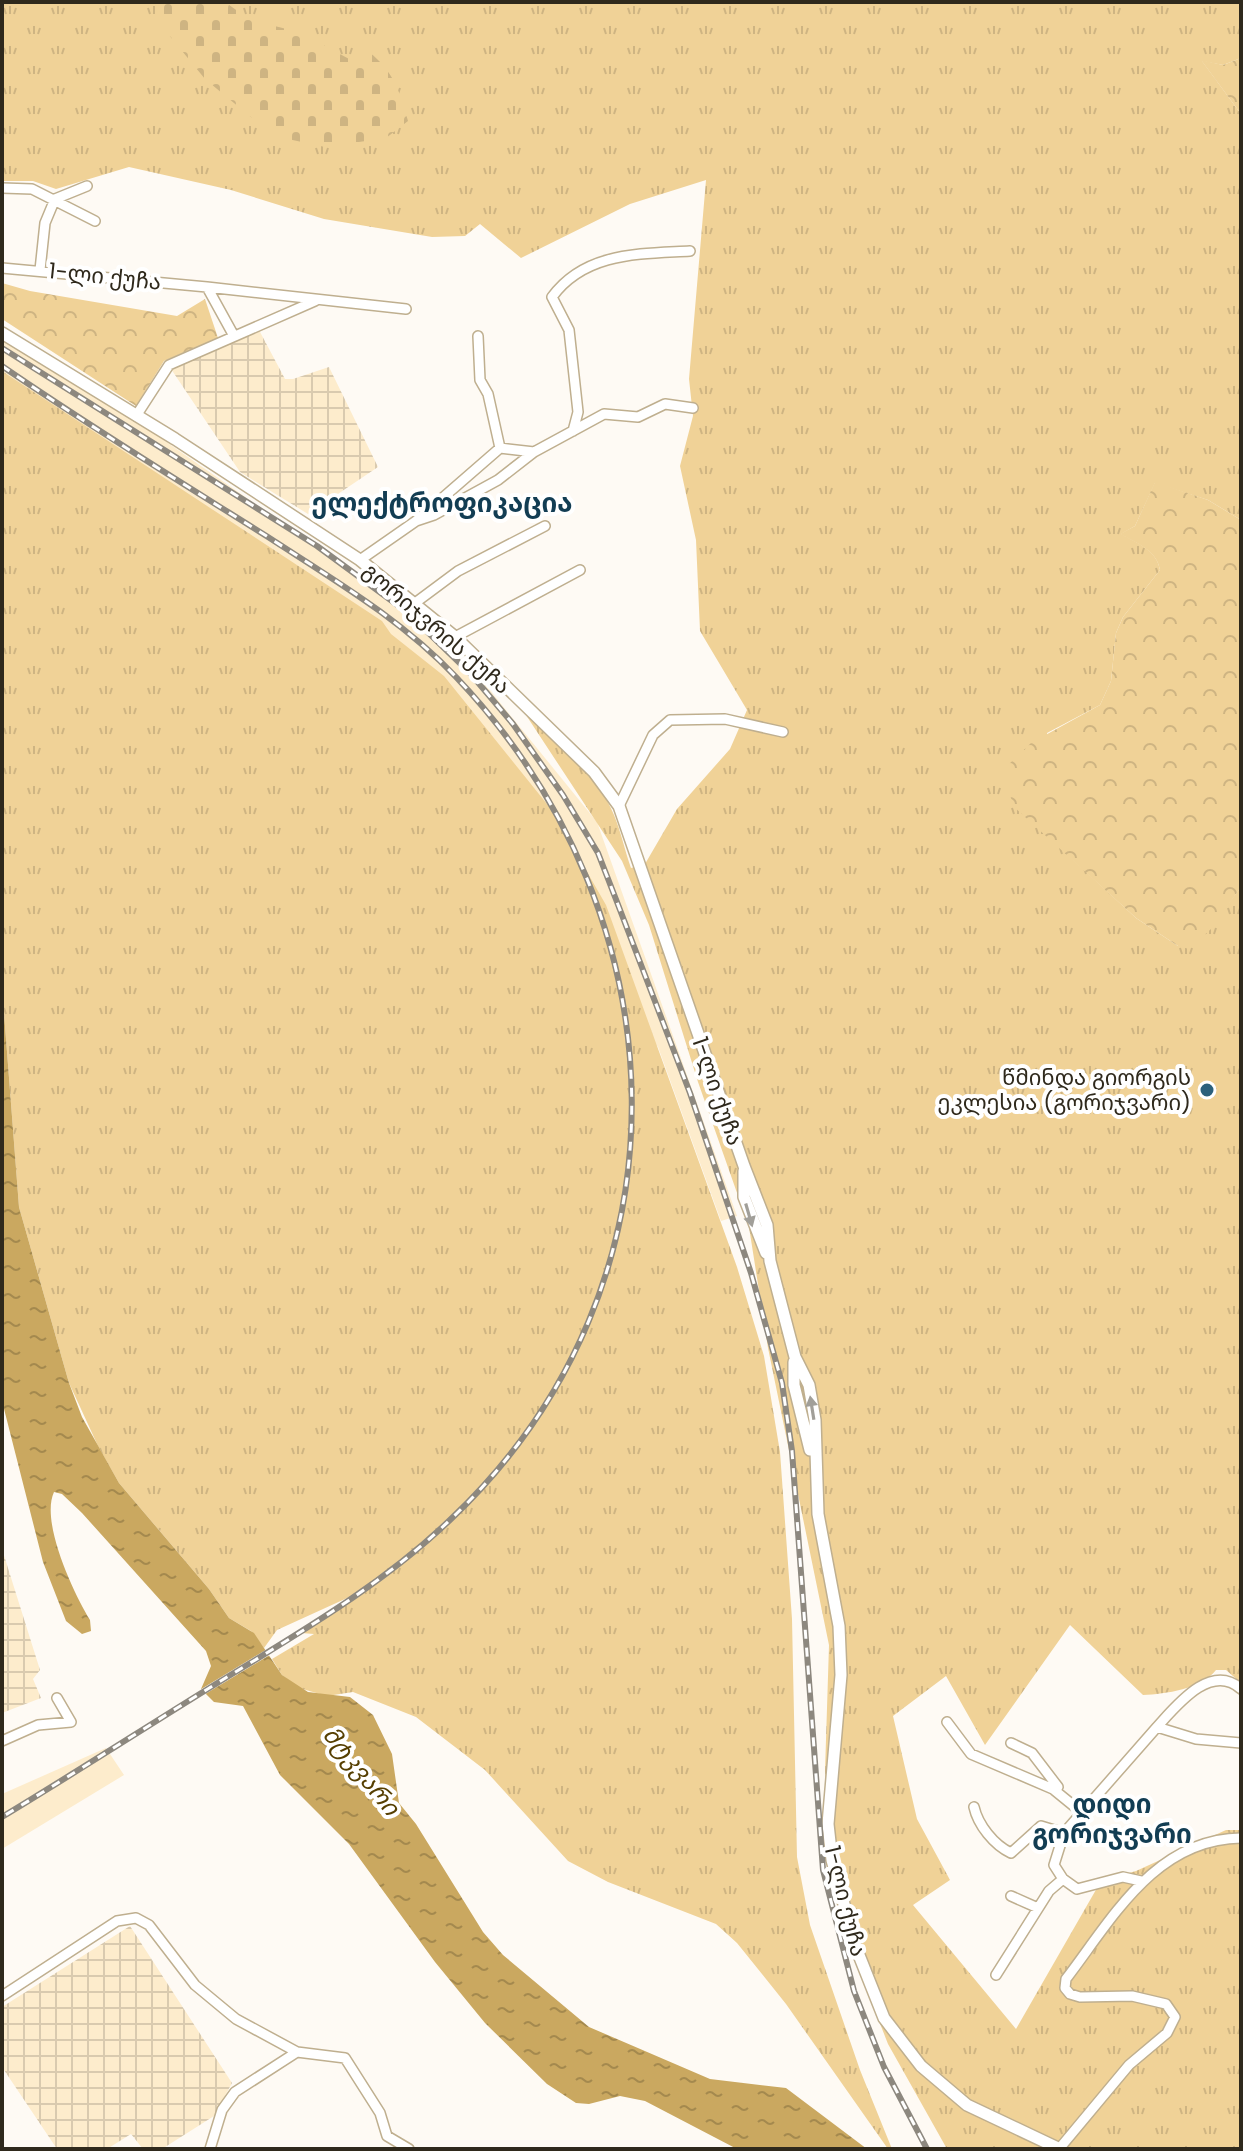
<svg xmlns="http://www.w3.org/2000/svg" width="1243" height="2151" font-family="Poppins,'Noto Sans Georgian',sans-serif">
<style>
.built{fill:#fdeccc}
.industrial{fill:url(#industrial-grid)}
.grass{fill:url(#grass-tufts)}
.forest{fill:url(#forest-crowns)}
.cemetery{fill:url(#cemetery-stones)}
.water{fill:url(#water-ripples)}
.pier{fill:#fefaf4}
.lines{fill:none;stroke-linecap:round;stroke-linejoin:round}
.minor-casing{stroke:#bfaf8f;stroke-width:12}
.major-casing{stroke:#bfaf8f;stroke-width:14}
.minor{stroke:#fff;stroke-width:9}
.major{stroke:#fff;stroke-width:11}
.rail-casing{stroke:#8d887f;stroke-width:6}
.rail{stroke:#fff;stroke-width:3;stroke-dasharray:9;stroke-linecap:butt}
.oneway{fill:#a19f99}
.poi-dot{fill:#2b607b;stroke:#fff;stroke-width:3}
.labels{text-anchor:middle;stroke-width:8;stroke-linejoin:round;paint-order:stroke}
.street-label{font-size:22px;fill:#2f291c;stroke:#fff}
.poi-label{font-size:22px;fill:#2f291c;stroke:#fff;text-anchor:end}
.water-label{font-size:24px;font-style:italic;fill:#563f02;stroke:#fff}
.quarter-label{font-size:26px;font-weight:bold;fill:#123d53;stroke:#fff}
</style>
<defs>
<pattern id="industrial-grid" width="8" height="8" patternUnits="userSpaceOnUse" patternTransform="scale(2)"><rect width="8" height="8" fill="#fdeccc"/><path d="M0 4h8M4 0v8" fill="none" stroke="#d9caaf"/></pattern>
<pattern id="grass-tufts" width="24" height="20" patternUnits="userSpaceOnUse" patternTransform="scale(2)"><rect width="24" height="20" fill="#f0d297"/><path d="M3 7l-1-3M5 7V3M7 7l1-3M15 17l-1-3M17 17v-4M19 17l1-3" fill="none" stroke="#ceb482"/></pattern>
<pattern id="forest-crowns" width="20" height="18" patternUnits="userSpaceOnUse" patternTransform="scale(2)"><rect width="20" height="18" fill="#f0d297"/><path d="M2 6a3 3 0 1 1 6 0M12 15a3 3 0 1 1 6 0" fill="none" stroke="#ceb482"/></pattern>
<pattern id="cemetery-stones" width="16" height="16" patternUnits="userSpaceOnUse" patternTransform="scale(2)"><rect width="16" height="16" fill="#f0d297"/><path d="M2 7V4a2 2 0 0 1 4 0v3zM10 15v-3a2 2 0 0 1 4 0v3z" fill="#ceb482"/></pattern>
<pattern id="water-ripples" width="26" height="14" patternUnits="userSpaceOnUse" patternTransform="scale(2)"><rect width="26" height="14" fill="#caa860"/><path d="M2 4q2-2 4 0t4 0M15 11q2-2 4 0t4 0" fill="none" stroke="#a4894e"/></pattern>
</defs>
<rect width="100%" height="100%" fill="#fefaf4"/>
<path class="built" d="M2 327 367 582 480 678 597 822 737 1216 721 1221 658 1047 320 585 2 371Z
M106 1748 124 1775 2 1849V1794Z"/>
<path class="industrial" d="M259 330 285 379H293L329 367 378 467 308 514 240 472 171 369Z
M2 1549 40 1670 33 1679 41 1698 2 1713Z
M130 1926 232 2083 214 2116 162 2149H143L131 2134 107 2149H57L2 2067V2007Z"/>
<path class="grass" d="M2 2H1241V58L1223 65 1202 61 1241 114V520L1208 500 1155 483 1135 526 1121 534C1137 543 1157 550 1160 570L1123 617 1116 633 1111 681 1100 705 1047 733 1057 845 1136 918 1178 946 1219 916 1241 887V1683L1226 1670H1216C1201 1689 1166 1694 1143 1695L1070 1625 985 1745 946 1676 893 1716 917 1819 950 1880 913 1905 1016 2029 1101 1881 1136 1871 1226 1830H1241V2149H947L888 2044 850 1947 829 1860 825 1771 829 1645 768 1348 749 1227 698 1082 649 925 622 861 524 712C556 741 597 773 614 815 621 832 625 851 631 868L645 864 677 809 730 749 747 710 700 631 696 540 680 466 693 416 689 379 706 180 630 204 521 258 480 224 465 236 432 237 324 219 231 190 129 167 56 189 33 181H2Z
M2 371 382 621 391 634 444 676 551 809 606 905 737 1267 764 1356 780 1452 792 1619 797 1857 810 1925 860 2070 892 2149H888L786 2004 737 1943 716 1924 608 1882 568 1861 485 1770 416 1717 353 1692 327 1696 299 1688 282 1675 272 1659 314 1634 301 1633 356 1594 277 1630 264 1648 251 1631 229 1618 209 1589 119 1483 98 1446 69 1383 19 1207 2 987Z"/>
<path class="forest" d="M1241 58V114L1201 60 1223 65Z
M2 283 30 291 177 316 205 299 218 338 164 361 136 406 2 319Z
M1155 482 1208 500 1241 520V887L1211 929 1189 949 1178 946 1136 918 1014 807 1006 783 1007 766 1031 743 1100 705 1111 681 1116 633 1123 617 1160 570C1157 550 1136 543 1120 534L1135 526Z"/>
<path class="cemetery" d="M157 2H225L250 20 299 32 351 60 369 52C393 71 400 91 408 121L386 138 325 147 274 136 205 79 155 18Z"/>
<path class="water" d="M2 987 19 1207 69 1383 82 1417 119 1483 209 1589 229 1618 254 1633 282 1675 308 1692 350 1697 373 1715 392 1754 399 1803 416 1824 483 1932 503 1955 589 2027 710 2079 786 2088 867 2149H737L645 2101 620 2096 589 2104 576 2103 547 2084 485 2023 435 1962 349 1844 280 1775 243 1706 214 1702 201 1689 211 1666 206 1651 82 1513 62 1494 54 1492C40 1522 74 1594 90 1620L91 1631 82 1634 66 1621 43 1562 2 1401Z"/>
<path class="pier" d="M269 1648 273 1653 202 1696 198 1691Z"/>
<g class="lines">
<g class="minor-casing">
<path id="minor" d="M2 188 32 189 95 221
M2 268 207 287 234 336
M40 270 45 223 55 199 87 186
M207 287 406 309
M478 336 480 380 488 394 500 448
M136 416 169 365 315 301
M573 431 578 412 569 330 552 297C585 252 639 254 690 251
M416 521 434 515 498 480 534 452 604 414 638 417 665 404 693 408
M360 560 416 521 500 448 534 452
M415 603 458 571 545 526
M455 637 580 570
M619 806 653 735 670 720 725 719 783 732
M947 1722 971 1754 1053 1789 1080 1811
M1157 1727C1177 1705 1211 1662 1241 1689
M2 1741 38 1725 71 1722 57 1698
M1011 1743 1032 1753 1058 1787
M974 1807C978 1825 994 1845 1011 1853L1041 1826 1064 1833 1157 1727 1196 1739 1241 1743
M1063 1879 1054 1865 1064 1833
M1011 1896 1038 1908
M996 1975 1049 1891 1063 1879 1077 1889 1123 1877 1141 1881
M2 1996 117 1921 136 1918 149 1925 195 1985 236 2019 297 2052 345 2058 380 2113 387 2136 409 2149
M210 2149 222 2110 235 2092 297 2052
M1059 2149 1129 2065 1167 2033 1175 2017 1166 2004 1132 1996 1080 1997 1070 1994 1065 1988 1066 1979C1112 1919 1155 1839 1241 1838"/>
</g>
<g class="major-casing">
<path id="major" d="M2 333 175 439 360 560 455 637 594 772 619 806 744 1166 767 1225 770 1261 795 1357 809 1385 815 1420 818 1514 839 1626 841 1675 828 1824 832 1860 855 1945 884 2018 921 2066 967 2105 1060 2149
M744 1171V1197L766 1253
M794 1362V1385L810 1450"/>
</g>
<use href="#minor" class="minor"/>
<use href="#major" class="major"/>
<g class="rail-casing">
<path id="rail" d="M2 348 317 546 407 612 470 673 513 724 563 795 598 853 617 902 690 1093 751 1273 782 1383 792 1451 823 1870 854 1991 884 2067 927 2149
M2 366C89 426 179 481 268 537 334 580 401 619 456 677 684 917 698 1284 452 1518 384 1584 299 1633 219 1682 146 1727 75 1773 2 1817"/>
</g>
<use href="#rail" class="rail"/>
</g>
<defs><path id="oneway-solid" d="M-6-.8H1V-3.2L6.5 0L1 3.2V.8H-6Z" transform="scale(2)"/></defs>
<g class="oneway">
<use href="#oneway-solid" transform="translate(749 1215) rotate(74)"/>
<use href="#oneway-solid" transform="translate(812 1408) rotate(-99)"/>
</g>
<circle class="poi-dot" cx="1207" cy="1090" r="8"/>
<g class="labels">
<g class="street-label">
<text transform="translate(105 276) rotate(6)" y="8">1-ლი ქუჩა</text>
<text transform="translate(437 628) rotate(41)" y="8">გორიჯვრის ქუჩა</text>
<text transform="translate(718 1091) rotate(71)" y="8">1-ლი ქუჩა</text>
<text transform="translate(846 1901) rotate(76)" y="8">1-ლი ქუჩა</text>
</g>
<g class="poi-label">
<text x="1191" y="1085">წმინდა გიორგის<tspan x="1191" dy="25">ეკლესია (გორიჯვარი)</tspan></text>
</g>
<g class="water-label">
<text transform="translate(361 1771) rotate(51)" y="8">მტკვარი</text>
</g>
<g class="quarter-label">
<text x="442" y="512">ელექტროფიკაცია</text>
<text x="1112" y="1813">დიდი<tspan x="1112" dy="30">გორიჯვარი</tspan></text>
</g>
</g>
<rect width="1243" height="2151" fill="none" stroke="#2f291c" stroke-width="8"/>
</svg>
